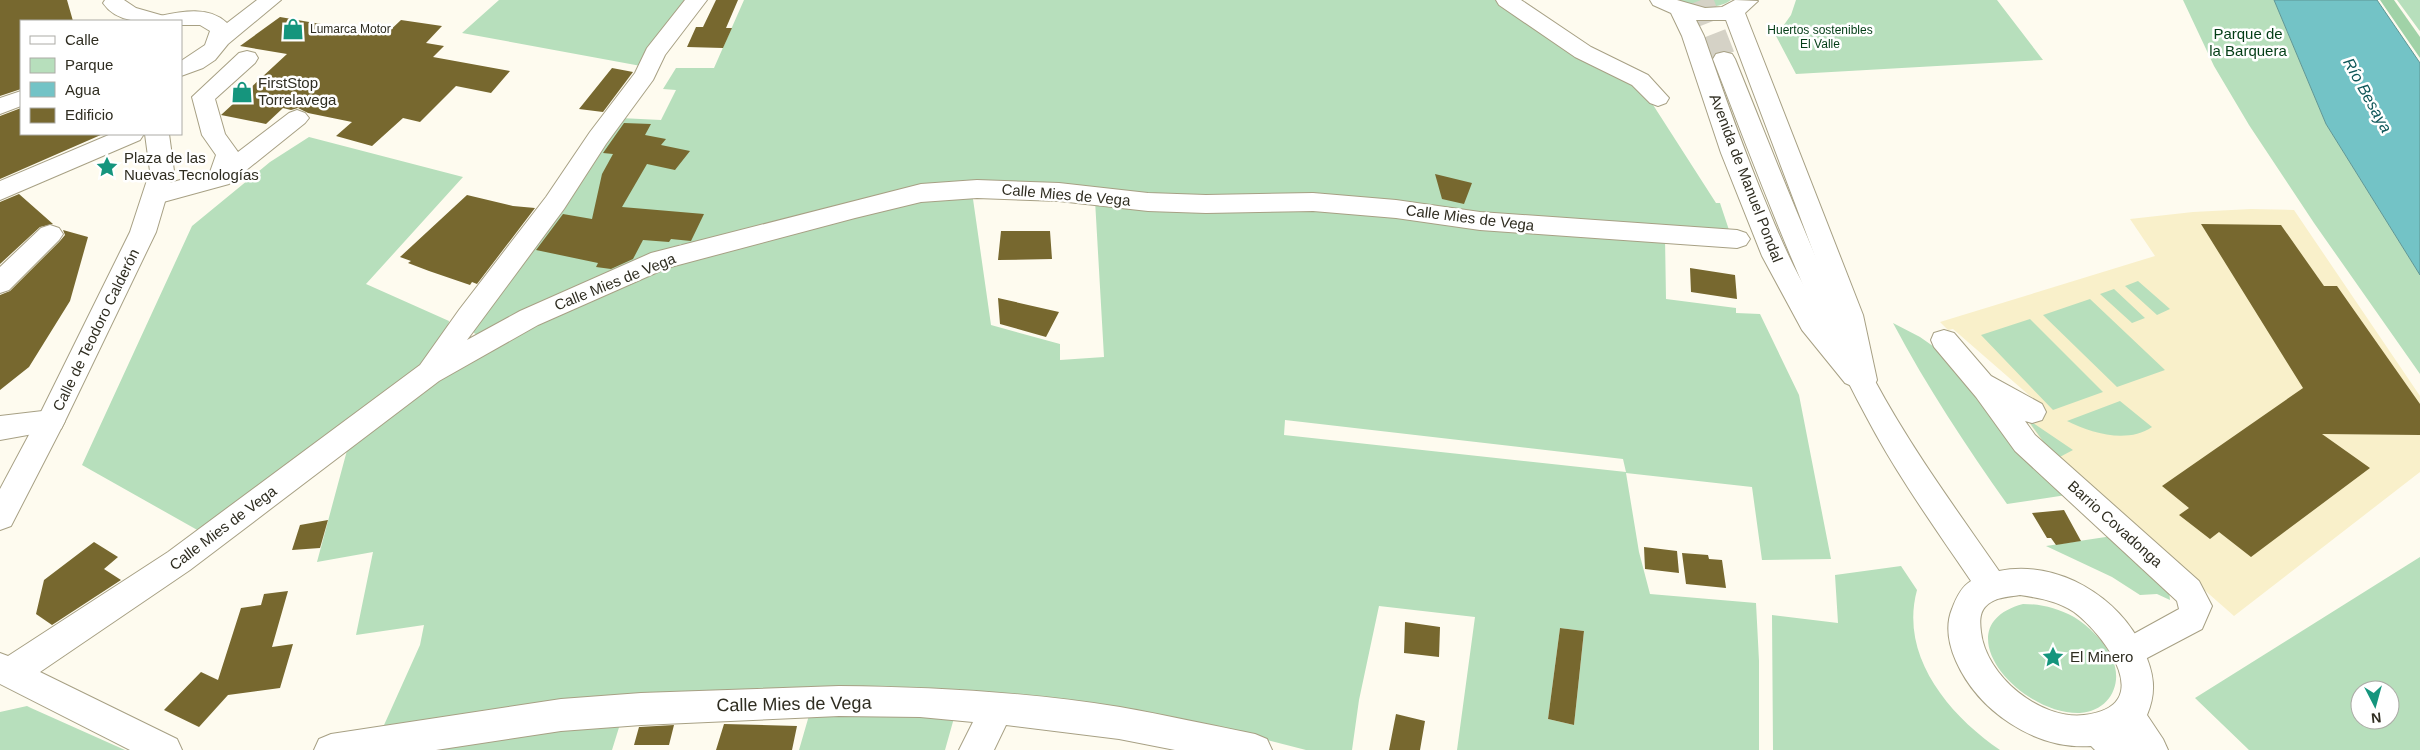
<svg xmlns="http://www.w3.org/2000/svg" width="2420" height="750" font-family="Arial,sans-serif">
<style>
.built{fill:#f9f0ca}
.green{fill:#b7dfbc;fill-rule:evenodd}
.forest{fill:#a0d2a7}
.water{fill:#73c3c6;stroke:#5f9694}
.building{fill:#77682f}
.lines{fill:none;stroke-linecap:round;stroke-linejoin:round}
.major-tunnel{stroke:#d5d2c6;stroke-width:24;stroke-dasharray:24 12;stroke-linecap:butt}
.minor-casing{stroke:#a7a084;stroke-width:2}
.major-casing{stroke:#a7a084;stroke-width:2}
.highway-casing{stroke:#a7a084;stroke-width:2}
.minor{fill:#fff;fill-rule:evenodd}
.major{fill:#fff;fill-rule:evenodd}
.highway{fill:#fff;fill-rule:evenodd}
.labels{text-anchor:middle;stroke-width:5;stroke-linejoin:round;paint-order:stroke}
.far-poi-label{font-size:12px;fill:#2f2d21;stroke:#fff;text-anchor:start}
.far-park-label{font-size:12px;fill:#033d16;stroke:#fff}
.park-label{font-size:15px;fill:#033d16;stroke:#fff}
.poi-label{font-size:15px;fill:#2f2d21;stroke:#fff;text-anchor:start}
.street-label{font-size:15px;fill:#2f2d21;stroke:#fff}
.water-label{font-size:16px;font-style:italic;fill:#0e5658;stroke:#fff}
.near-street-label{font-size:18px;fill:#2f2d21;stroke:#fff}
</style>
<rect width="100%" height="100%" fill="#fefbef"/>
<path class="built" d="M2251 209 2294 210 2420 396V472L2234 616 2053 457 2027 420 2038 403 1953 329 1948 330 1940 322 2155 256 2130 219 2193 212Z"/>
<path class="green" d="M499 0H690L641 66 462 33Z
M744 0H1497L1619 74 1648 97 1716 203H1720L1731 236 1191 197 1023 182 687 245 680 244 676 251 479 336 474 333 473 328 620 118 661 120 676 90 663 89 676 68H714Z
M1677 0H1731C1716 11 1693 7 1677 0Z
M1796 0H1997L2043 60 1796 74 1776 36 1791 15Z
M2183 0H2274L2326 124 2420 275V374L2314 223 2249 125 2214 66Z
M2397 0H2420V31L2419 30Z
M309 137 463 177 366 284 449 321 448 328 422 369 208 536 82 465 192 226 270 162Z
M972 192 991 325 1060 344V360L1104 357 1095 200 1308 207 1665 237 1666 299 1736 308V313L1760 314 1799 395 1831 559 1762 560 1752 487 1626 473 1639 552 1650 594 1756 603 1759 661V750H1457L1475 617 1379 606 1359 700 1352 750H1306L1229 730 1069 704 380 734 420 645 424 625 356 635 373 552 317 562 349 443 479 352 648 272 930 195ZM1285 420 1623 459 1626 472 1284 435ZM1560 628 1584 631 1574 725 1548 719Z
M2138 281 2170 309 2157 315 2125 286Z
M2114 289 2145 318 2132 323 2100 294Z
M2090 299 2165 370 2117 387 2043 315Z
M2030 319 2103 392 2053 410 1981 335Z
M1893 323 1920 337 1940 351 2073 494 2007 504C1966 446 1927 387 1893 323Z
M2120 401 2152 427C2127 444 2091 433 2067 421Z
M2027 419 2073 450 2056 459Z
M2119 535 2169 591 2170 600 2157 594 2140 595 2112 577 2046 546Z
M2420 557V750H2249L2195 698ZM2360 690H2390V720H2360Z
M1901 566 1917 590C1899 656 1949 715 2000 750H1773L1772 615 1838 623 1835 575Z
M2023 604C2041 604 2057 608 2074 617 2089 626 2105 642 2112 658 2124 684 2109 711 2080 713 2019 715 1942 626 2023 604Z
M27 706 31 708 125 750H0V712Z
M810 712 954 718 945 750H799Z
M621 721 612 750H379Z"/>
<path class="forest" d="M2380 0H2394L2420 37V58Z"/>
<path class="water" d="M2274 0H2377L2420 63V275L2326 124Z"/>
<path class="building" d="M0 0H67L73 21H21V89L0 96Z
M716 0H738L726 28H732L723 48 687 47 696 27H703Z
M280 17 385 35 401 20 442 26 426 43 444 46 433 57 510 71 491 93 456 86 420 122 403 118 372 146 336 136 352 122 308 113 298 108 291 110 283 108 266 124 221 115 287 54 240 46Z
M612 68 633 72 603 112 579 109Z
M21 108V134H103L0 179V116Z
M624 123 651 124 645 135 666 139 661 145 690 151 675 170 647 164 622 207 704 214 691 241 671 239 669 242 643 240 633 259 611 269 596 267 598 263 536 250 563 214 592 219 602 174 613 154 603 153Z
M1435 174 1472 183 1464 204 1442 199Z
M19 194 53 224 40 227 0 264V202Z
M467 195 513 206 535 208 477 284 472 282 470 285 429 271 408 263 411 261 400 257Z
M2201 224 2281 225 2324 286H2337L2420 404V435L2322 434 2370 468 2251 557 2219 532 2210 539 2179 515 2189 508 2162 486 2303 388Z
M63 230 88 237 70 301 29 367 0 390V295L10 291 60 241 65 235Z
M1001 231H1050L1052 259 998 260Z
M1690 268 1735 275 1737 299 1691 292Z
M998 298 1059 312 1046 337 1000 324Z
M2064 510 2081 541 2056 545 2051 538H2047L2032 513Z
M328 520 320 548 292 550 300 525Z
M94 542 118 557 104 569 121 580 52 625 36 614 44 580Z
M1644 547 1677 551 1679 573 1645 569Z
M1682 553 1708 555 1709 559 1722 560 1726 588 1686 584Z
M288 591 272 647 293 644 280 688 228 695 199 727 164 710 201 672 218 680 241 608 261 605 264 594Z
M1405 622 1440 627 1439 657 1404 653Z
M1560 628 1584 631 1574 725 1548 719Z
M1396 714 1425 721 1420 750H1389Z
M724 724 797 726 792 750H716Z
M674 725 669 745H634L639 727Z"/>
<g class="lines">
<path class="major-tunnel" d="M1701 0 1724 59"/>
<g class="minor-casing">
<path id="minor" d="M685 0H707L665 55 653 80 606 144 564 209 467 340 520 311 651 253 921 184 977 180 1059 183 1148 193 1206 195 1313 193 1396 200 1480 212 1737 230 1746 233 1750 239 1746 245 1737 248 1480 230 1396 218 1313 211 1206 213 1148 211 1059 201 977 198 921 202 855 218 667 268 538 325 439 381 190 570 40 672 177 739 182 750H130L0 684V653L8 656 168 552 420 365 459 310 546 197 590 132 635 73 647 48Z
M1496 0H1521L1591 47 1648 75 1669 98 1666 103 1658 106 1650 103 1632 85 1575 57 1499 5Z
M1650 0H1677L1705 8 1722 7 1735 0 1758 1 1745 13 1863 315 1877 380 1873 388 1863 391 1845 383 1802 330 1762 256 1721 153 1682 36 1671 13 1653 5ZM1696 20H1726L1837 315 1842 340C1808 301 1787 255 1768 208 1744 151 1724 94 1704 36Z
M247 51 255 53 258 58 255 63 215 99 225 134 238 152 289 113 297 110 305 113 309 118 305 123 229 184 156 204 147 201 144 195 147 189 210 172 216 155 202 135 192 97 239 53Z
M111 134H144L140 140 0 200V181Z
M50 225 59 228 63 234 59 240 9 290 0 293V267L41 228Z
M1944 330 1954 333 1991 376 2042 404 2046 412 2042 420 2032 423 2025 421 2035 435 2199 581 2212 606 2202 629 2130 667 2119 662 2114 652 2119 642 2179 609 2177 601 2015 451 1976 397 1934 347 1931 340 1934 333Z
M51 410 61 413 65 421 61 429 0 440V416Z
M839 686C933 687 1027 692 1120 707 1165 715 1210 725 1255 734L1267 739 1272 750H1175L1119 739 1006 725 994 750H959L973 722 920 717 839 716 641 725 561 731 436 750H314L319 739 331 734 561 699 641 693Z"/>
</g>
<g class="major-casing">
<path id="major" d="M105 0H124L136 8 164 16 167 21C145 22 117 24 103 3Z
M1724 52 1732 54 1735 59C1779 167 1820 278 1875 381 1911 448 1956 509 1999 571 2057 559 2120 597 2143 649 2154 673 2157 691 2147 715L2163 739 2168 750H2095L2091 746C2035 750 1978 711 1956 661 1949 645 1945 626 1952 609 1956 598 1961 587 1971 581 1935 528 1897 475 1867 418 1805 303 1760 181 1713 59L1716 54ZM2020 595C2039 598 2058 601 2074 612 2107 637 2157 707 2084 715 2040 720 1986 676 1981 632 1980 624 1979 614 1985 607 1994 597 2008 597 2020 595Z
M145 134H169L174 171 156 232 65 421 11 526 0 530V489L39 416 130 232 150 171Z"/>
</g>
<g class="highway-casing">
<path id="highway" d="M257 0H281L228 44 215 60 203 68 181 76V61L205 45 210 31 200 25H181V21H157L160 16C182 11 210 6 227 23Z
M21 91V106L0 114V98Z"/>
</g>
<use href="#minor" class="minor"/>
<use href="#major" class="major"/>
<use href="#highway" class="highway"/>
</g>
<defs>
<g id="shop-bare" transform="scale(1.725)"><path d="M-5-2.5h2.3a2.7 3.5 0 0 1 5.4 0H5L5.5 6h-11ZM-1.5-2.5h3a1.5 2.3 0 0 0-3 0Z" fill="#15957d" stroke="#fff" stroke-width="2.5" paint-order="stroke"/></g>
<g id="sight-bare" transform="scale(1.725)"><path d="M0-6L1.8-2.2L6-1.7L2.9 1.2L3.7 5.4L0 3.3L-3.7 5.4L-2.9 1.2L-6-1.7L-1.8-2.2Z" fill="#15957d" stroke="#fff" stroke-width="2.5" paint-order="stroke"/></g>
</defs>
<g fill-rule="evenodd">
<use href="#shop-bare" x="293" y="29"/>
<use href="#shop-bare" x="242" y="92"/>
<use href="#sight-bare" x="107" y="167"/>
<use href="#sight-bare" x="2053" y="657"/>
</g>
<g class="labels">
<g class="far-poi-label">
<text x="310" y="33">Lumarca Motor</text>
</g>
<g class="far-park-label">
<text x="1820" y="34">Huertos sostenibles<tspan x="1820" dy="14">El Valle</tspan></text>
</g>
<g class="park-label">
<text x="2248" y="39">Parque de<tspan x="2248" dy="17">la Barquera</tspan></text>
</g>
<g class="poi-label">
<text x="258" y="88">FirstStop<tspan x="258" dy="17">Torrelavega</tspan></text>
<text x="124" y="163">Plaza de las<tspan x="124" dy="17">Nuevas Tecnologías</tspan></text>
<text x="2070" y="662">El Minero</text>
</g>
<g class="street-label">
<text transform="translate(1746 178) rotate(69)" y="5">Avenida de Manuel Pondal</text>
<text transform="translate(1066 195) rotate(5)" y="5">Calle Mies de Vega</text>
<text transform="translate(1470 218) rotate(7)" y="5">Calle Mies de Vega</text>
<text transform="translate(615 282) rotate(-22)" y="5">Calle Mies de Vega</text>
<text transform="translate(96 330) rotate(-64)" y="5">Calle de Teodoro Calderón</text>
<text transform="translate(2115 524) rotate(42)" y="5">Barrio Covadonga</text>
<text transform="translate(223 528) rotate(-37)" y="5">Calle Mies de Vega</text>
</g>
<g class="water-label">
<text transform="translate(2368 95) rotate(61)" y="6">Río Besaya</text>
</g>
<g class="near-street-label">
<text transform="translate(794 704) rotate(-1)" y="6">Calle Mies de Vega</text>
</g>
</g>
<rect x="20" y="20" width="162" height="115" fill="#ffffff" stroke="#acaba6"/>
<rect x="30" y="36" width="25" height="8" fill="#ffffff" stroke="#acaba6"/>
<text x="65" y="45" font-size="15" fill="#2f2d21">Calle</text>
<rect x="30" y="58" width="25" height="15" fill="#b7dfbc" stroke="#acaba6"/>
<text x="65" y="70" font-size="15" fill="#2f2d21">Parque</text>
<rect x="30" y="82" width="25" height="15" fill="#73c3c6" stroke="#acaba6"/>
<text x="65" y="95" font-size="15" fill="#2f2d21">Agua</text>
<rect x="30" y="108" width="25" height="15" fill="#77682f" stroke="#acaba6"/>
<text x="65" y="120" font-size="15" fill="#2f2d21">Edificio</text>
<g transform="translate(2375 705) rotate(174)"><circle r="24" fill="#ffffff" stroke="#acaba6"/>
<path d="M0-4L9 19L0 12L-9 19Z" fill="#15957d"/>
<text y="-8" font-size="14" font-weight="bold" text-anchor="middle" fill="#2f2d21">N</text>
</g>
</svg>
